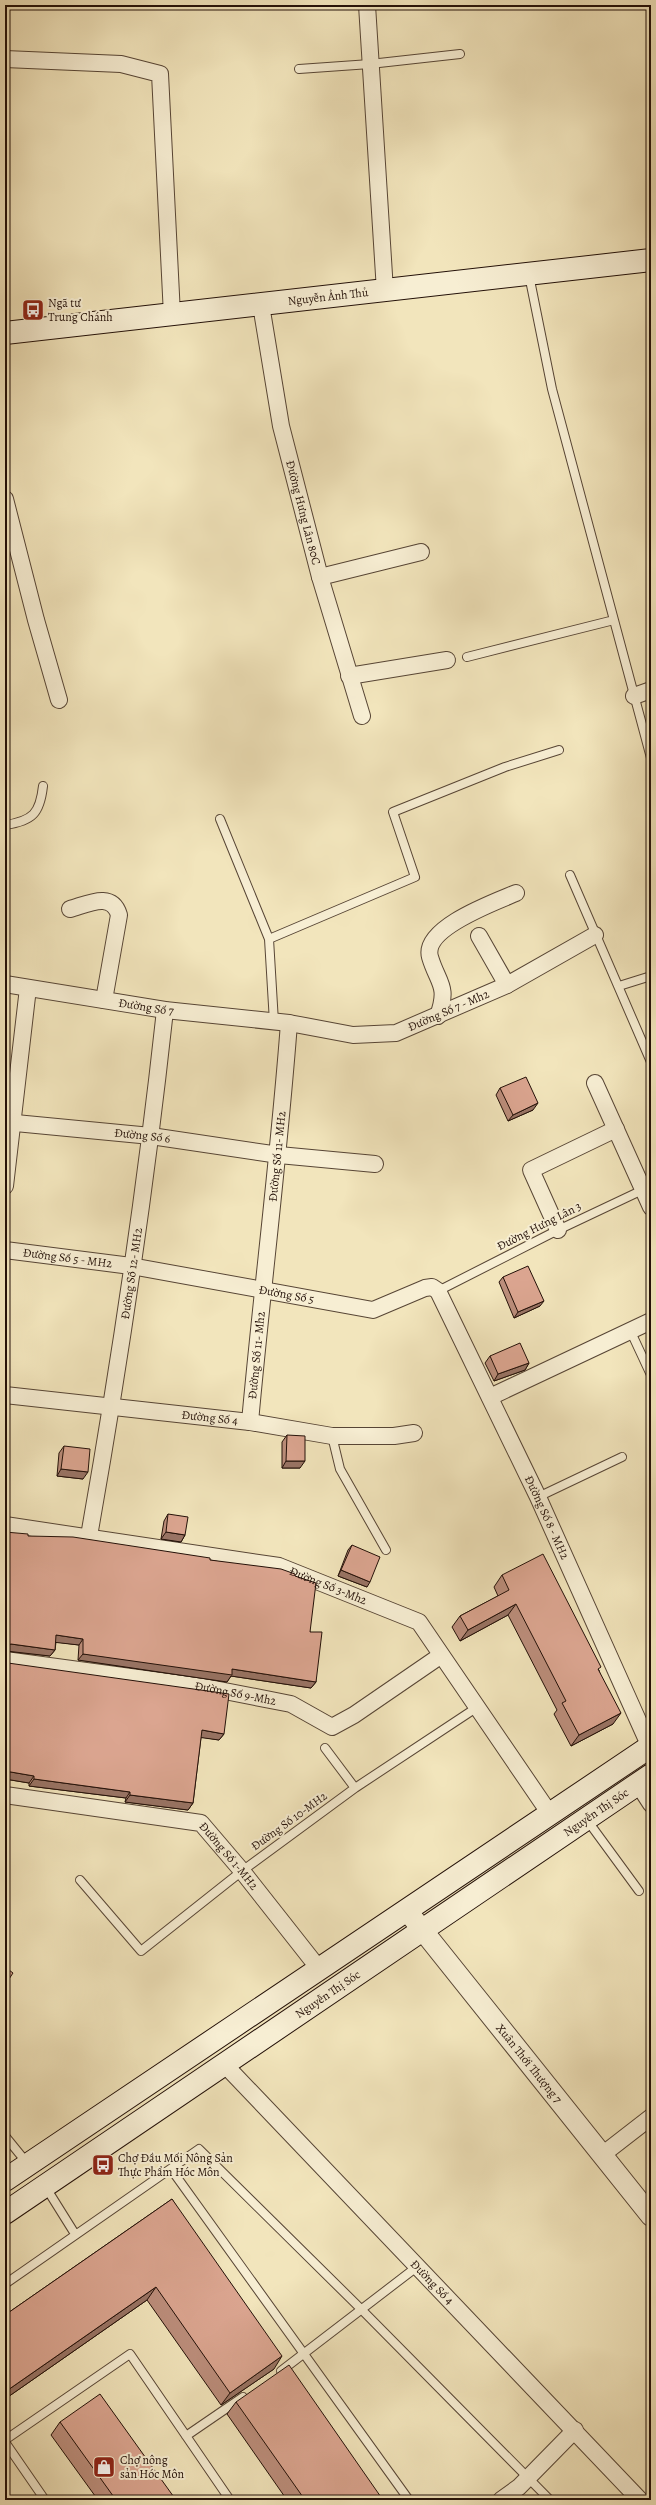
<svg xmlns="http://www.w3.org/2000/svg" width="656" height="2505" font-family="Alegreya,serif">
<style>
.lines{fill:none;stroke-linecap:round;stroke-linejoin:round}
.service-casing{stroke:#574535;stroke-width:10}
.minor-casing{stroke:#574535;stroke-width:18}
.tertiary-casing{stroke:#574535;stroke-width:22}
.secondary-casing{stroke:#231008;stroke-width:24}
.service{stroke:#f7eed3;stroke-width:8}
.minor{stroke:#f7eed3;stroke-width:16}
.tertiary{stroke:#f7eed3;stroke-width:20}
.secondary{stroke:#f7eed3;stroke-width:22}
.wall{fill:#bc8e7c;stroke:#231008}
.shaded-wall{fill:#997465;stroke:#231008}
.building{fill:#dba590;stroke:#231008}
.labels{text-anchor:middle;stroke-width:4;stroke-linejoin:round;paint-order:stroke}
.street-label{font-size:12px;fill:#231008;stroke:#f7eed3}
.poi-label{font-size:12px;fill:#231008;stroke:#f7eed3;text-anchor:start}
</style>
<rect width="100%" height="100%" fill="#f2e5bc"/>
<filter id="stains"><feTurbulence type="fractalNoise" baseFrequency=".005" numOctaves="4"/><feColorMatrix values="0 0 0 0 .2 0 0 0 0 .09 0 0 0 0 .02 0 0 0 .5 -.17"/></filter>
<radialGradient id="worn" r=".72"><stop offset=".6" stop-color="#630" stop-opacity="0"/><stop offset="1" stop-color="#630" stop-opacity=".3"/></radialGradient>
<g class="lines">
<g class="service-casing">
<path id="service" d="M299 69 370 64 460 54
M529 275 552 389 651 758
M467 657 614 620
M220 819 269 939 274 1022
M5 825C33 821 40 813 43 786
M570 875 651 1062
M269 939 415 877 393 812 505 767 559 750
M619 986 651 976
M438 1291 558 1230 651 1186
M630 1330 651 1375
M332 1436 340 1469 386 1550
M538 1497 622 1457
M325 1748 355 1788
M587 1820 639 1891
M80 1880 141 1951 242 1871 355 1788 476 1708
M5 2136 27 2163
M171 2169 409 2500
M45 2186 75 2234
M5 2284 199 2149 362 2310 550 2500
M281 2371 418 2266
M186 2436 243 2397
M5 2440 130 2354 230 2500
M5 2442 45 2500"/>
</g>
<g class="minor-casing">
<g id="minor">
<path d="M367 5 385 291"/>
<path d="M5 59 121 64 160 74 172 315"/>
<path id="s1" d="M261 305 281 426 320 577 362 716"/>
<path d="M5 499 36 620 59 700"/>
<path d="M320 577 421 552"/>
<path d="M349 676 447 660"/>
<path d="M634 696 651 690"/>
<path d="M70 909C88 904 112 891 119 915L104 1000"/>
<path d="M479 936 507 985"/>
<path id="s2" d="M5 984 165 1010 289 1023 353 1035 396 1033 507 985 595 935"/>
<path d="M438 1016C449 985 438 984 430 957 422 928 495 902 516 893"/>
<path d="M595 1083 651 1207"/>
<path id="s3" d="M5 1122 151 1136 279 1155 375 1164"/>
<path d="M5 1186 28 988"/>
<path d="M558 1230 531 1170 616 1129"/>
<path id="s4" d="M5 1250 131 1266 373 1310 425 1288 432 1287 438 1291 538 1497 650 1747"/>
<path id="s5" d="M5 1395 250 1422 332 1436H394L414 1433"/>
<path d="M490 1397 651 1321"/>
<path id="s6" d="M250 1422C262 1289 279 1157 289 1023"/>
<path id="s7" d="M5 1525 279 1566 419 1622 550 1814"/>
<path id="s8" d="M89 1536C120 1361 146 1186 165 1010"/>
<path id="s9" d="M5 1660 204 1687 291 1704 332 1727 354 1715 440 1656"/>
<path d="M638 1784 651 1804"/>
<path id="s10" d="M5 1795 201 1823 242 1871 320 1970"/>
<path id="s11" d="M225 2065 640 2500"/>
<path d="M602 2155 651 2117"/>
<path d="M501 2500 519 2487 575 2430"/>
</g>
</g>
<g class="tertiary-casing">
<g id="tertiary">
<path id="s12" d="M408 1912 651 2216"/>
</g>
</g>
<g class="secondary-casing">
<g id="secondary">
<path id="s13" d="M5 333 651 260"/>
<path d="M5 2180 651 1746"/>
<path id="s14" d="M5 2213 651 1775"/>
</g>
</g>
<use href="#service" class="service"/>
<use href="#minor" class="minor"/>
<use href="#tertiary" class="tertiary"/>
<use href="#secondary" class="secondary"/>
</g>
<path class="wall" d="M500 1088 533 1110 508 1121 496 1095Z
M503 1277 540 1306 514 1318 499 1282Z
M490 1356 529 1363 525 1370 494 1381 485 1363Z
M287 1435 300 1468H282V1442Z
M64 1446 83 1479 57 1476 59 1453Z
M168 1514 185 1535 181 1542 161 1539 164 1521Z
M28 1536 210 1560 295 1576 310 1632 316 1682 311 1688 231 1676 227 1682 78 1660 79 1645 56 1642 55 1650 50 1656 6 1651Z
M352 1545 367 1587 338 1576 348 1550Z
M502 1575 599 1670 613 1724 571 1746 554 1714 557 1710 508 1615 460 1641 452 1627 460 1616 498 1596 494 1587Z
M8 1663 224 1734 219 1740 201 1737 193 1803 188 1810 125 1802 126 1798 29 1786V1783L5 1779Z
M172 2199 274 2369 221 2405 147 2300 5 2399V2315Z
M236 2402 383 2500H287L227 2414Z
M60 2422 176 2500H98L51 2435Z"/>
<path class="shaded-wall" d="M538 1103 533 1110 508 1121 513 1115Z
M544 1301 540 1306 514 1318 518 1312Z
M529 1363 525 1370 494 1381 498 1374Z
M286 1461H305L300 1468H282Z
M61 1469 88 1472 83 1479 57 1476Z
M166 1532 185 1535 181 1542 161 1539Z
M341 1570 370 1582 367 1587 338 1576Z
M516 1604 508 1615 460 1641 468 1630Z
M56 1635 83 1639 79 1645 52 1642Z
M11 1644 55 1650 50 1656 6 1651H5V1646Z
M83 1654 232 1669 316 1682 311 1688 231 1676 227 1682 78 1660Z
M621 1713 613 1724 571 1746 579 1735Z
M202 1730 224 1734 219 1740 197 1737Z
M5 1771 34 1776 29 1783 5 1779Z
M34 1779 130 1792 126 1798 29 1786Z
M130 1795 193 1803 188 1810 125 1802Z
M156 2287 147 2300 5 2399V2392Z
M282 2356 274 2369 221 2405 230 2393Z"/>
<path class="building" d="M526 1077 538 1103 513 1115 500 1088Z
M528 1266 544 1301 518 1312 503 1277Z
M520 1343 529 1363 498 1374 490 1356Z
M287 1435 305 1436V1461H286Z
M64 1446 90 1449 88 1472 61 1469Z
M168 1514 188 1517 185 1535 166 1532Z
M5 1532 28 1534V1536L73 1537 210 1558V1560L281 1569 295 1574V1576L316 1583 310 1632H322L316 1682 232 1669V1675L83 1654V1639L56 1635 55 1650 11 1644 5 1646Z
M352 1545 380 1557 370 1582 341 1570Z
M543 1554 601 1667 598 1669 621 1713 579 1735 562 1703 566 1701 516 1604 468 1630 460 1616 509 1590 502 1575Z
M5 1660 8 1663 229 1694 224 1734 202 1730 193 1803 130 1795V1792L34 1779V1776L5 1771Z
M5 1967 13 1973 5 1985Z
M172 2199 282 2356 230 2393 156 2287 5 2392V2315Z
M289 2365 383 2500H305L236 2402Z
M100 2394 176 2500H116L60 2422Z
M5 2490 12 2500H5Z"/>
<defs>
<g id="bus-square" transform="scale(1.15)"><rect x="-9" y="-9" width="18" height="18" rx="4" fill="#8f2418" stroke="#f7eed3"/><path d="M-5-6H5V4H4V6H2V4H-2V6H-4V4H-5ZM-3.5-4V0h7V-4ZM-3.5 1.2v1.5H-2V1.2ZM2 1.2v1.5H3.5V1.2Z" fill="#fff"/></g>
<g id="shop-square" transform="scale(1.15)"><rect x="-9" y="-9" width="18" height="18" rx="4" fill="#8f2418" stroke="#f7eed3"/><path d="M-5-2.5h2.3a2.7 3.5 0 0 1 5.4 0H5L5.5 6h-11ZM-1.5-2.5h3a1.5 2.3 0 0 0-3 0Z" fill="#fff"/></g>
</defs>
<g fill-rule="evenodd">
<use href="#bus-square" x="33" y="310"/>
<use href="#bus-square" x="103" y="2165"/>
<use href="#shop-square" x="104" y="2467"/>
</g>
<g class="labels">
<g class="street-label">
<text dy="4" stroke="none"><textPath href="#s13" startOffset="325">Nguyễn Ảnh Thủ</textPath></text>
<text dy="4" stroke="none"><textPath href="#s1" startOffset="212">Đường Hưng Lân 80C</textPath></text>
<text dy="4" stroke="none"><textPath href="#s2" startOffset="143">Đường Số 7</textPath></text>
<text dy="4" stroke="none"><textPath href="#s2" startOffset="452">Đường Số 7 - Mh2</textPath></text>
<text dy="4" stroke="none"><textPath href="#s3" startOffset="138">Đường Số 6</textPath></text>
<text dy="4" stroke="none"><textPath href="#s6" startOffset="267">Đường Số 11- MH2</textPath></text>
<text transform="translate(539 1226) rotate(-27)" y="4">Đường Hưng Lân 3</text>
<text dy="4" stroke="none"><textPath href="#s4" startOffset="63">Đường Số 5 - MH2</textPath></text>
<text dy="4" stroke="none"><textPath href="#s8" startOffset="266">Đường Số 12- MH2</textPath></text>
<text dy="4" stroke="none"><textPath href="#s4" startOffset="285">Đường Số 5</textPath></text>
<text dy="4" stroke="none"><textPath href="#s6" startOffset="67">Đường Số 11- Mh2</textPath></text>
<text dy="4" stroke="none"><textPath href="#s5" startOffset="206">Đường Số 4</textPath></text>
<text dy="4" stroke="none"><textPath href="#s4" startOffset="695">Đường Số 8 - MH2</textPath></text>
<text dy="4" stroke="none"><textPath href="#s7" startOffset="330">Đường Số 3-Mh2</textPath></text>
<text dy="4" stroke="none"><textPath href="#s9" startOffset="233">Đường Số 9-Mh2</textPath></text>
<text dy="4" stroke="none"><textPath href="#s14" startOffset="714">Nguyễn Thị Sóc</textPath></text>
<text transform="translate(289 1821) rotate(-36)" y="4">Đường Số 10-MH2</text>
<text dy="4" stroke="none"><textPath href="#s10" startOffset="241">Đường Số 1-MH2</textPath></text>
<text dy="4" stroke="none"><textPath href="#s14" startOffset="390">Nguyễn Thị Sóc</textPath></text>
<text dy="4" stroke="none"><textPath href="#s12" startOffset="194">Xuân Thới Thượng 7</textPath></text>
<text dy="4" stroke="none"><textPath href="#s11" startOffset="300">Đường Số 4</textPath></text>
</g>
<g class="poi-label">
<text x="48" y="307">Ngã tư<tspan x="48" dy="14">Trung Chánh</tspan></text>
<text x="118" y="2162">Chợ Đầu Mối Nông Sản<tspan x="118" dy="14">Thực Phẩm Hóc Môn</tspan></text>
<text x="120" y="2464">Chợ nông<tspan x="120" dy="14">sản Hóc Môn</tspan></text>
</g>
</g>
<rect width="656" height="2505" fill="none" stroke="#f2e5bc" stroke-width="20"/>
<rect x="6" y="6" width="644" height="2493" fill="none" stroke="#231008" stroke-width="2"/>
<rect x="10" y="10" width="636" height="2485" fill="none" stroke="#231008"/>
<rect width="100%" height="100%" filter="url(#stains)"/>
<rect width="100%" height="100%" fill="url(#worn)"/>
</svg>
